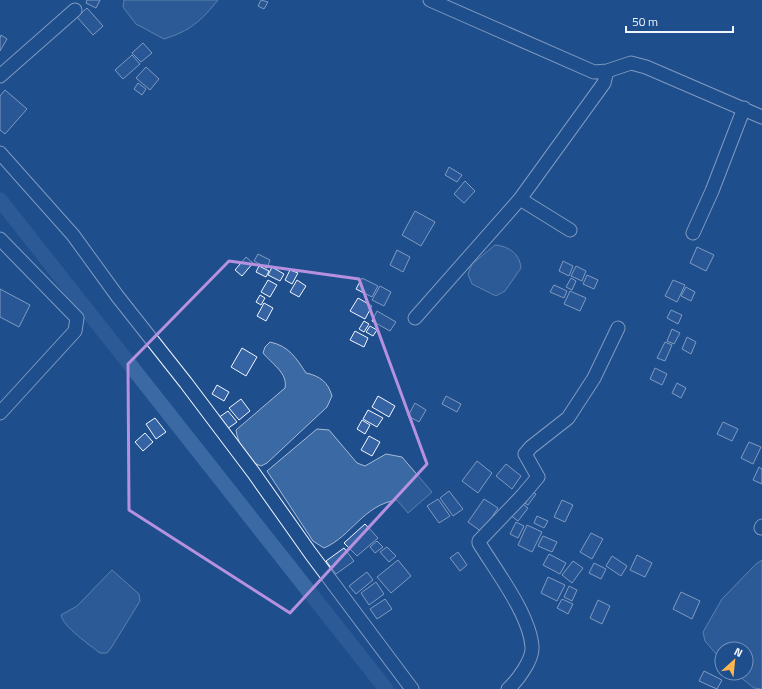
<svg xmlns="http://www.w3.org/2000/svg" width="762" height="689" font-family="'Titillium Web',sans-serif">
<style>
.water{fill:#3b69a3;stroke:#a8bbd7}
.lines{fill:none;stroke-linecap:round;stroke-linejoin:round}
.canal{stroke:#3b69a3;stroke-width:15}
.building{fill:#3563a3;stroke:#f2f6ff}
.minor-casing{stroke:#f2f6ff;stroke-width:15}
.minor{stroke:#1f4e8c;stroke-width:13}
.marked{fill:none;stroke:#b691df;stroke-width:3;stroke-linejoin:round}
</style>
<rect width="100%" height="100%" fill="#1f4e8c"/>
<path class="water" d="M124 0H218C201 21 190 31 164 39L136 24 123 7Z
M495 245C509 246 520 254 521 268L505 291 496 296 472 284 468 274 472 264Z
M270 342C289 346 296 358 306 373 320 376 328 382 332 396L327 407 267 463 261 466C247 462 238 444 236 430L285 388C288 373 272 364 263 353L265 347Z
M317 429 329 430 357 463 365 466 386 454 402 457 432 492 408 513 397 500C363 505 352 536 324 548L313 541 267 471Z
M762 560V689L754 688 735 673H746V649H722V661L705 641 703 632 722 599 756 564Z
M112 570 139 594 140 601 111 648 107 653H100C90 645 63 627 61 615L77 606Z"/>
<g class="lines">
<path class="canal" d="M0 200 386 689"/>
</g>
<path class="building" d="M87 0H100L96 8 86 3Z
M261 0 268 2 264 9 258 6Z
M87 8 103 26 93 35 77 17Z
M1 35 7 39 0 51V38Z
M143 43 152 53 141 62 132 53Z
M132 55 140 64 123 79 115 70Z
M146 67 159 79 150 90 136 78Z
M138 83 146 89 142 95 134 89Z
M5 90 27 109 5 134 0 130V96Z
M449 167 462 175 457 182 445 175Z
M465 181 475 191 464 203 454 194Z
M415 211 435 222 421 246 402 235Z
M697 247 714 255 706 271 690 263Z
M397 250 410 257 403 272 390 265Z
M258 254 270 260 267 268 254 261Z
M246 257 253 263 242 276 235 270Z
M563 261 573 266 569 276 559 271Z
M259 266 269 271 266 277 256 272Z
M576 266 586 271 582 281 571 276Z
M272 267 284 274 280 281 268 275Z
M290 270 298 273 292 284 285 280Z
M587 275 598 280 594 289 583 284Z
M362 278 378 286 372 297 356 289Z
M571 278 576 281 572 290 566 287Z
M268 280 277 285 270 297 261 292Z
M297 280 306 286 299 297 290 292Z
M673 280 685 285 677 302 665 296Z
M554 285 567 291 564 298 550 292Z
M380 286 391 292 384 306 372 300Z
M686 287 695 292 691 301 681 296Z
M0 289 30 305 19 327 0 317Z
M570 291 586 298 580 311 564 304Z
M260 295 265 298 261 305 256 302Z
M358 298 372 306 365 319 350 311Z
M264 303 273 308 266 321 257 316Z
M671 310 682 315 678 324 667 318Z
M377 311 396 322 390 331 372 321Z
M364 321 369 324 364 332 359 329Z
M370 326 377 330 373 336 366 332Z
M672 329 680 333 674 344 667 341Z
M355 331 368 338 364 347 350 340Z
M687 337 696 342 691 354 682 349Z
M665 342 672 345 665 361 657 358Z
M242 348 257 357 246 376 231 367Z
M655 368 667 374 662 385 650 379Z
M677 383 686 388 681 398 672 393Z
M217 385 229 392 224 401 212 394Z
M378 396 395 406 389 417 372 407Z
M446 396 461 404 457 412 442 404Z
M241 399 250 411 239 420 229 408Z
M415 403 426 410 419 422 408 416Z
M368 410 383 418 377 427 363 419Z
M228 411 237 422 227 429 218 418Z
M155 418 166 432 156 439 146 424Z
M362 420 370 425 365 434 357 429Z
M723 422 738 429 732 441 717 434Z
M145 433 153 442 143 451 135 442Z
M369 436 380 442 372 456 361 450Z
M749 442 761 447 753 464 741 458Z
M477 461 492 473 478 493 462 481Z
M506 464 521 476 512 489 496 476Z
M759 467 762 469V484L753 480Z
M529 490 536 494 528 505 521 501Z
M449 491 463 509 453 516 440 498Z
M438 499 450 516 439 523 427 506Z
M484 499 498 508 482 532 468 522Z
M562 500 573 505 565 522 554 517Z
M520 502 528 508 518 521 510 515Z
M537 516 548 521 544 528 534 523Z
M516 522 524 526 518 538 510 534Z
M365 524 378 538 357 556 344 543Z
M527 525 542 532 532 552 518 545Z
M591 533 603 539 592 559 580 552Z
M543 536 557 542 552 552 538 546Z
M377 541 383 547 375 553 370 547Z
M387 547 396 556 389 562 380 552Z
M344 548 354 561 336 574 326 561Z
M458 552 467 565 460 571 450 558Z
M549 554 566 563 560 574 543 565Z
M637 555 652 563 645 577 630 570Z
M612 556 627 566 621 576 606 566Z
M398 560 411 576 391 593 377 577Z
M573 561 583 568 572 583 562 575Z
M594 563 606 569 601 579 589 573Z
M367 572 373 580 356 594 349 586Z
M548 577 565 585 557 601 541 593Z
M376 582 384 594 369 605 361 593Z
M569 586 577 590 572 601 564 597Z
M681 592 700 601 692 619 673 609Z
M385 599 392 609 377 619 370 609Z
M562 599 573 604 568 614 557 608Z
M598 600 610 606 602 624 590 618Z
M704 671 722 680 717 689 699 681Z"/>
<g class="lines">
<g class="minor-casing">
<path id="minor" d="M430 0 594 72 607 71 631 63 646 67 762 117
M0 76 75 10
M0 153 73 235 118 297 186 383 253 472 311 554 412 689
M570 230 520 199 604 83 607 71
M693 233 712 191 744 108
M0 239 77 318 75 331 0 413
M415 318 520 199
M761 528 762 526
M508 689C517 681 533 660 532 647 530 615 496 571 479 543V541L522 496 538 477 525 454 531 447 568 418 594 378 618 328"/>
</g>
<use href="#minor" class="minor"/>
</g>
<path d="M0 0H762V689H0ZM229 261 359 279 427 464 290 613 129 510 128 364Z" fill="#1f4e8c" fill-opacity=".55" fill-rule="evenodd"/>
<path class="marked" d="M229 261 359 279 427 464 290 613 129 510 128 364Z"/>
<g transform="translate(734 661) rotate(27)"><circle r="19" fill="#1f4e8c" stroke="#7391ba"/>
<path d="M0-3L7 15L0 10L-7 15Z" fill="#ffb74d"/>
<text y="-6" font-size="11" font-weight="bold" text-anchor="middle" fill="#f2f6ff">N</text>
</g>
<path d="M626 26v6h107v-6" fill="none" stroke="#f2f6ff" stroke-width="2"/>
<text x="632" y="26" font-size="12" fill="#f2f6ff" stroke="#1f4e8c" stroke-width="3" paint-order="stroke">50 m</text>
</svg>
